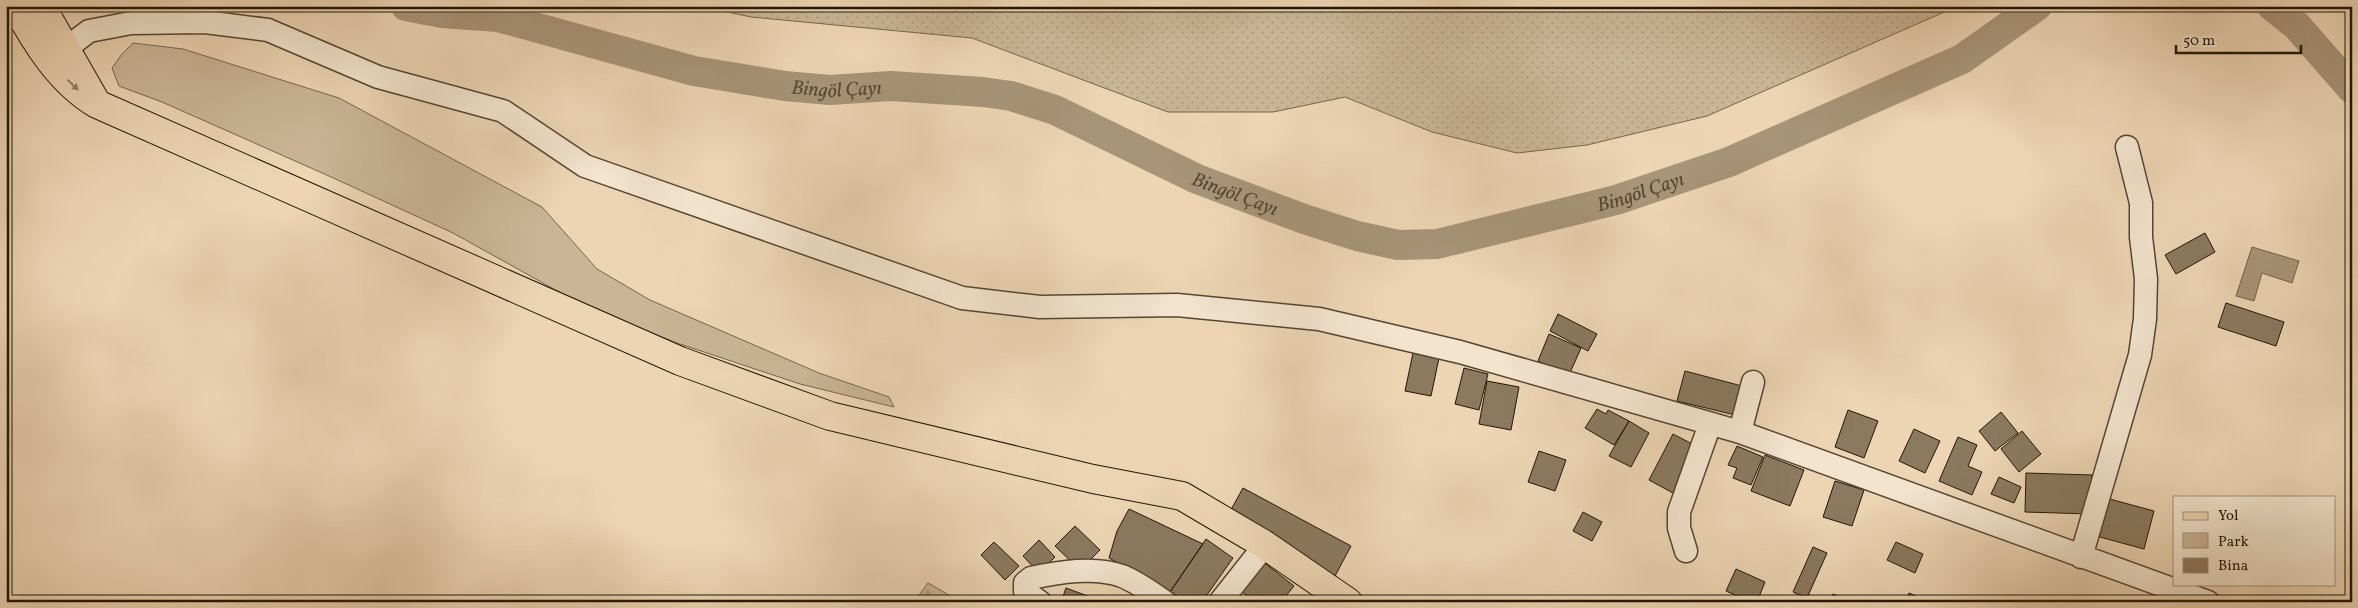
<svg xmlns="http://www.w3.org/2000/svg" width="2358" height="608" font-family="Vollkorn,serif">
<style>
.forest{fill:url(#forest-firs);stroke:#76664e}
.park{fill:#cab596;stroke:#76664e}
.garden{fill:url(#garden-dots);stroke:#76664e}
.water{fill:#a89479;stroke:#72624b}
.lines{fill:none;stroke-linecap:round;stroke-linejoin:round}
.river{stroke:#a89479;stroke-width:30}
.building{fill:#8b7960;stroke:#211606}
.minor-casing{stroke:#544632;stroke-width:25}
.major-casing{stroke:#211606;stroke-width:30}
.minor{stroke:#f3e4ce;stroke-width:22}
.major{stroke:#edd5b4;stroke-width:28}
.oneway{fill:#917f66}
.labels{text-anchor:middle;stroke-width:4.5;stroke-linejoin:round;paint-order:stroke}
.water-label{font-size:20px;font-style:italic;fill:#574834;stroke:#f3e4ce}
</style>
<defs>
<pattern id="forest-firs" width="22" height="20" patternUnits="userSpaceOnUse" patternTransform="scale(1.25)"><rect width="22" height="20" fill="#cab596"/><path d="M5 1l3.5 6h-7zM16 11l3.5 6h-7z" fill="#ad9b80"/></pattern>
<pattern id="garden-dots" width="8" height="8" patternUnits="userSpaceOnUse" patternTransform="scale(1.25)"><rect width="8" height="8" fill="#cab596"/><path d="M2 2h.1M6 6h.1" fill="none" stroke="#ad9b80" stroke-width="1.8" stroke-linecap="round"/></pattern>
</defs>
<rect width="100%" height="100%" fill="#edd5b4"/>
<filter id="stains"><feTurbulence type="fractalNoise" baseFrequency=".004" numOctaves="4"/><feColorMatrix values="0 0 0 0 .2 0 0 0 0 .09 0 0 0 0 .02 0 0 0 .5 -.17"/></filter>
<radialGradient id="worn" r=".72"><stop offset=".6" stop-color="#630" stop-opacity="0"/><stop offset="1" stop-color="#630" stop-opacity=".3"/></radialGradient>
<path class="forest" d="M928 583 961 602H914Z"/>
<path class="park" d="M133 43 183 49 339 98 542 207 597 269 650 300 819 373 889 397 894 407 800 384 677 343 586 307 453 233 329 176 162 102 119 86 112 68 122 54Z"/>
<path class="garden" d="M700 6H1958L1707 116 1587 145 1517 153 1432 132 1345 97 1273 112H1168L972 38 751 17Z"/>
<path class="water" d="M2252 247 2299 261 2292 283 2262 273 2254 301 2236 296Z"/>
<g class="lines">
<g class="river">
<path id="s1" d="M406 6 442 13 498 17 694 71 785 86 830 90 891 86 983 92 1011 96 1055 110 1197 179 1304 219 1357 236 1398 245 1437 244 1616 200 1729 162 1962 59 2037 6"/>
<path d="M2272 6 2297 26 2352 89"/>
</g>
</g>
<path class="building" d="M2205 233 2215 252 2176 274 2165 255Z
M2226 303 2284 322 2276 346 2218 327Z
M1558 314 1597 334 1588 351 1550 331Z
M1549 334 1581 348 1569 375 1538 361Z
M1413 353 1439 358 1431 396 1405 391Z
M1464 368 1488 374 1479 410 1455 404Z
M1685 371 1742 386 1735 415 1677 401Z
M1487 381 1519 387 1511 430 1479 424Z
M1597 409 1606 414 1608 410 1629 421 1614 445 1585 428Z
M1848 410 1878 421 1864 458 1835 447Z
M2001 412 2018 433 1995 451 1979 431Z
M1629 421 1649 433 1631 467 1609 456Z
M1914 429 1940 441 1925 473 1899 461Z
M2022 431 2041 454 2019 472 2001 449Z
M1673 434 1698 447 1673 493 1649 480Z
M1958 437 1977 445 1968 466 1982 472 1972 495 1939 481Z
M1737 446 1763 457 1751 485 1733 478 1737 468 1728 465Z
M1539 451 1566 460 1555 491 1528 482Z
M1765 455 1804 470 1790 506 1751 491Z
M2026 473 2092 475 2091 514 2025 512Z
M1999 477 2021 487 2014 503 1991 494Z
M1835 481 1864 490 1852 526 1823 517Z
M1243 488 1351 546 1335 576 1227 517Z
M2106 498 2154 511 2144 549 2096 536Z
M1129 509 1203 544 1170 592 1109 558 1117 531Z
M1583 512 1602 522 1592 541 1573 531Z
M1075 526 1100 550 1080 570 1055 546Z
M1206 539 1233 558 1202 602H1187L1170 592Z
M1039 540 1055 557 1039 573 1023 556Z
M994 542 1019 566 1005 580 981 555Z
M1896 542 1923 554 1915 573 1887 560Z
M1813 547 1827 553 1807 598 1793 592Z
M1262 561 1294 586 1281 602H1272L1262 595 1255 602 1240 590Z
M1736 569 1765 582 1757 602H1751L1726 591Z
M1066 588 1104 602H1061Z
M1909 593 1930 602H1906Z
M1833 594 1851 602H1830Z"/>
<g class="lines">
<g class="minor-casing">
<path id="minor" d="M52 59 89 31 131 23 205 22 268 30 378 77 503 111 585 166 962 298 1040 307 1177 305 1319 319 1460 352 1740 432 2208 602
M1740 432 1753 382
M1686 551 1679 528V512L1710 424
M2081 557 2140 355 2145 319 2146 279 2141 237V203L2127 147
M1040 602 1025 591V583L1031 578C1059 572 1095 566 1122 576 1137 582 1152 593 1165 602
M1220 602 1265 545"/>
</g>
<g class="major-casing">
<path id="major" d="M16 6C36 43 60 82 97 104L41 6
M97 104 680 361 830 416 1093 479 1182 496 1265 545 1348 602"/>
</g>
<use href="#minor" class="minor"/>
<use href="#major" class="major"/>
</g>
<defs><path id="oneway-solid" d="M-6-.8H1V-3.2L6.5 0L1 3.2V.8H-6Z" transform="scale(1.25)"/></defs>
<use class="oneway" href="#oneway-solid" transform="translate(73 85) rotate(44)"/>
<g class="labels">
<g class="water-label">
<text dy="7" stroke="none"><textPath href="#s1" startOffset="440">Bingöl Çayı</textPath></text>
<text dy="7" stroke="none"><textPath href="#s1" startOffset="1280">Bingöl Çayı</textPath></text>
<text dy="7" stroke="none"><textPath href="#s1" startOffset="860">Bingöl Çayı</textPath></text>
</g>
</g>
<rect width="2358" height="608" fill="none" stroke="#edd5b4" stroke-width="25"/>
<rect x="8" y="8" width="2343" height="593" fill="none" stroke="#211606" stroke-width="2.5"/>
<rect x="12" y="12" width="2333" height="583" fill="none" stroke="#211606"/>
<rect x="2173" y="496" width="162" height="90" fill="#f3e4ce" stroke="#9f927e"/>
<rect x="2183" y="512" width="25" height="8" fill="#edd5b4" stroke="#9f927e"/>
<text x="2218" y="520" font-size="15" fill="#211606">Yol</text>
<rect x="2183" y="533" width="25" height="15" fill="#cab596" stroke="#9f927e"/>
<text x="2218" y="546" font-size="15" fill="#211606">Park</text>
<rect x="2183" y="558" width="25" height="15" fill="#8b7960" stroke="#9f927e"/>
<text x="2218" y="570" font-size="15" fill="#211606">Bina</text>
<path d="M2176 45v8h125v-8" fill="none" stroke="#211606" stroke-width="2.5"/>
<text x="2183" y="45" font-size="15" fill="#211606" stroke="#f3e4ce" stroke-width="4" paint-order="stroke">50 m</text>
<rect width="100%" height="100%" filter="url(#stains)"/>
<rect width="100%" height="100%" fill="url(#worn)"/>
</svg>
